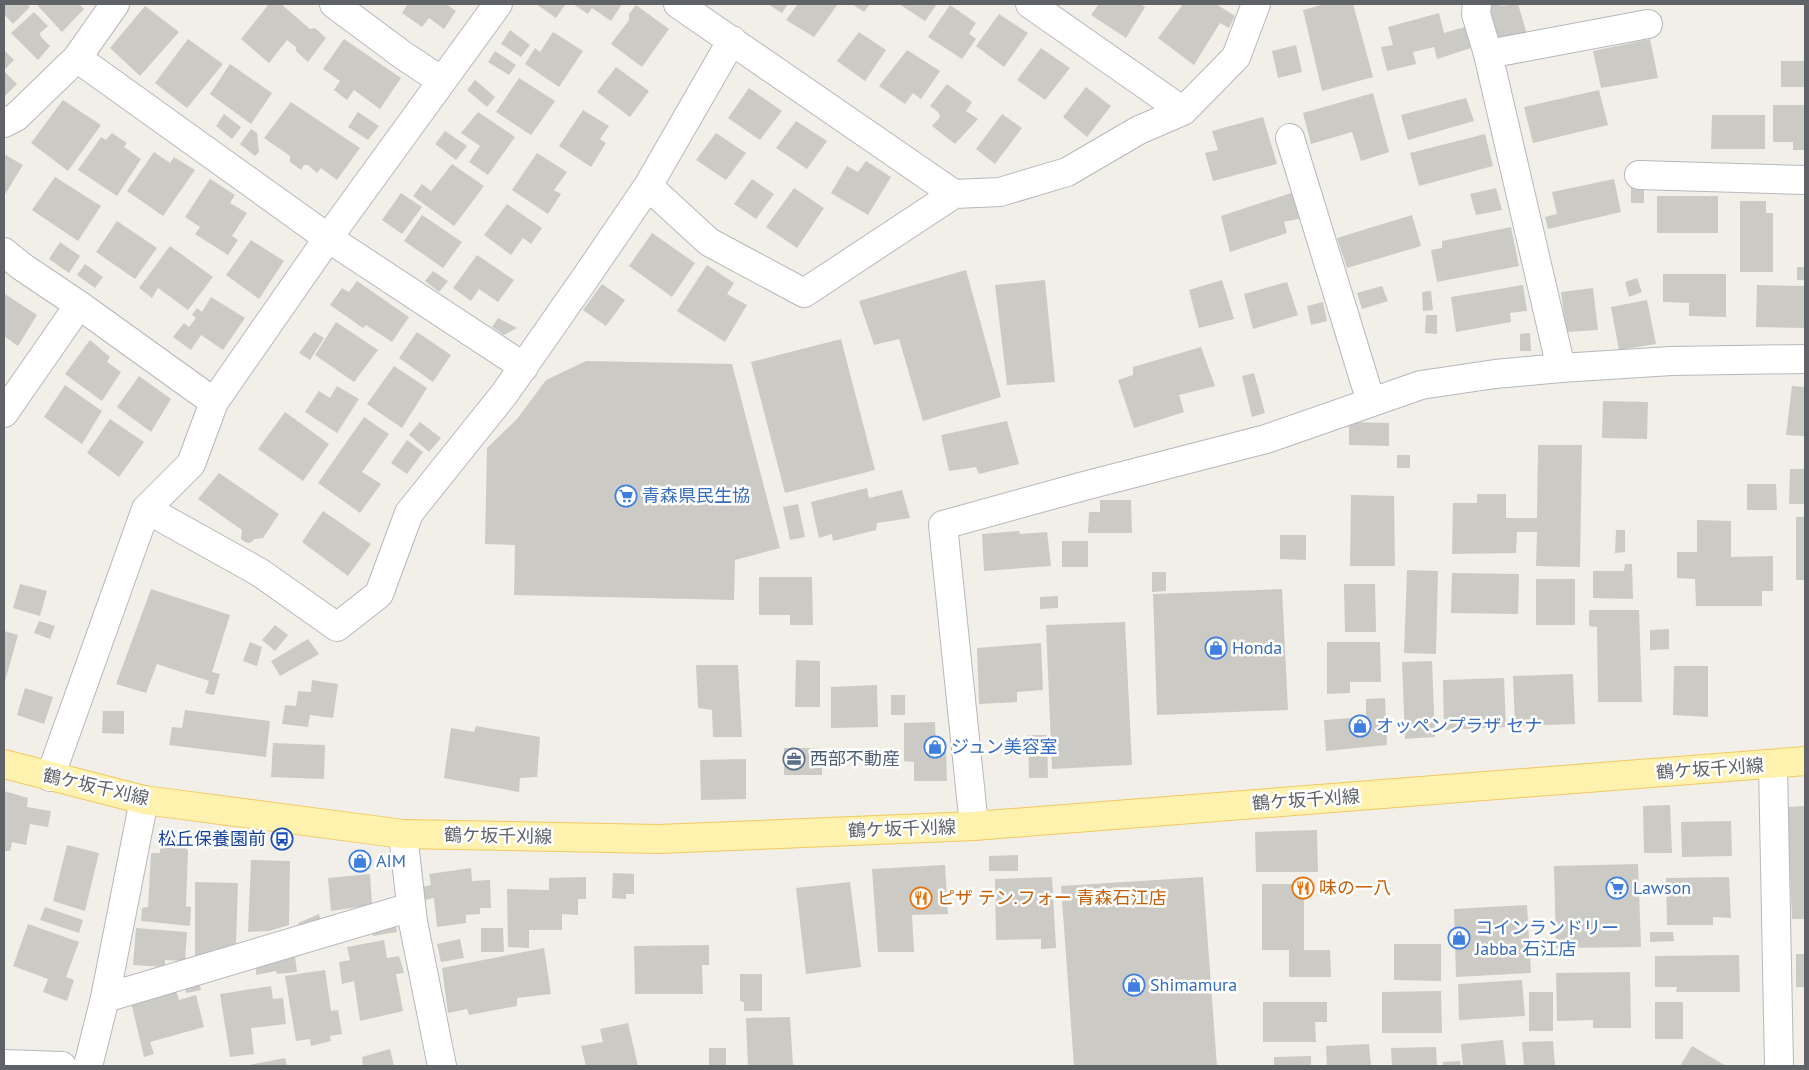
<svg xmlns="http://www.w3.org/2000/svg" width="1809" height="1070" font-family="'PT Sans','Noto Sans JP',sans-serif">
<style>
.building{fill:#cccac5}
.lines{fill:none;stroke-linecap:round;stroke-linejoin:round}
.minor-casing{stroke:#b5b8bc;stroke-width:30}
.major-casing{stroke:#f2c960;stroke-width:30}
.minor{stroke:#fff;stroke-width:28}
.major{stroke:#fff2af;stroke-width:28}
.labels{text-anchor:middle;stroke-width:5;stroke-linejoin:round;paint-order:stroke}
.shop-label{font-size:18px;fill:#366cbe;stroke:#fff;text-anchor:start}
.service-label{font-size:18px;fill:#4e5e75;stroke:#fff;text-anchor:start}
.street-label{font-size:18px;fill:#5f6368;stroke:#fff}
.transit-label{font-size:18px;fill:#164399;stroke:#fff;text-anchor:end}
.food-label{font-size:18px;fill:#c56008;stroke:#fff;text-anchor:start}
</style>
<rect width="100%" height="100%" fill="#f1efe8"/>
<path class="building" d="M4 4H26L30 7 13 24 4 14Z
M40 4H79L84 9 62 32 38 6Z
M269 4H281L310 29 315 28 326 38 308 62 296 51V47L287 40 269 63 241 39Z
M408 4H446L456 11 444 29 429 18 422 27 402 13Z
M536 4H563L565 5 556 18Z
M573 4H622L611 21 592 8 588 14Z
M768 4H788L782 13Z
M798 4H838L814 37 786 20Z
M852 4H870L864 12Z
M899 4H937L925 21Z
M1099 4H1140L1145 7 1126 38 1091 15Z
M1183 4H1216L1235 16 1229 28 1220 23 1194 65 1158 38Z
M1325 4H1353L1373 77 1322 91 1303 10Z
M1487 4H1501V6L1518 4 1527 34 1497 42Z
M636 5 669 29 642 67 611 44 629 20V14Z
M950 5 976 23 969 34 976 39 962 59 928 37Z
M145 6 179 32 140 76 110 48Z
M34 12 48 26 40 33 41 37 50 46 38 60 11 33Z
M1439 13 1444 33 1465 27 1471 48 1437 59 1434 47 1413 52 1416 64 1387 71 1381 47 1393 45 1388 27Z
M999 14 1028 33 1004 67 976 46Z
M510 30 530 45 521 57 501 44Z
M553 32 583 51 559 87 525 64 535 48 540 52Z
M859 32 886 50 865 81 837 61Z
M188 39 223 64 187 108 155 83Z
M344 39 401 78 380 109 354 90 347 100 334 90 340 81 323 69Z
M1650 39 1658 78 1601 88 1593 51Z
M1296 45 1302 72 1278 78 1272 51Z
M1041 48 1070 68 1045 100 1017 80Z
M4 50 14 60 4 70Z
M907 50 940 71 921 99 913 93 905 104 879 86Z
M495 51 516 65 509 75 488 62Z
M1781 61H1805V87H1781Z
M230 64 272 93 251 124 210 94Z
M616 67 649 91 630 117 597 92Z
M4 71 17 84 4 97Z
M519 78 555 101 531 135 496 112Z
M475 80 495 97 487 107 467 90Z
M947 84 972 102 966 111 978 119 955 144 932 126 940 117 939 113 930 106Z
M1086 87 1111 106 1087 137 1063 117Z
M749 88 782 111 760 140 728 118Z
M1599 90 1608 125 1533 143 1524 107Z
M1373 93 1389 152 1361 161 1352 132 1311 144 1303 113Z
M1466 98 1474 121 1408 140 1401 115Z
M63 100 101 125 68 171 31 143Z
M291 102 360 148 337 180 321 168 317 173 308 165H304L301 170 290 162V156L264 138Z
M1773 105H1805V150H1793V142H1773Z
M583 110 609 126 600 139 606 143 591 167 559 146Z
M358 112 379 126 368 140 348 127Z
M478 112 515 137 488 175 469 162 480 146 461 133Z
M224 114 241 127 232 139 216 126Z
M1002 114 1022 128 995 164 976 149Z
M1712 115H1765V149H1711Z
M1263 117 1277 164 1213 181 1205 153 1218 150 1212 131Z
M796 121 827 141 807 169 776 148Z
M251 129 257 133 259 152 255 156 240 144Z
M445 131 467 146 456 160 435 144Z
M112 133 127 143 124 147 141 159 117 196 78 170 101 137 106 140Z
M716 133 746 153 726 180 696 160Z
M1485 134 1493 166 1419 186 1410 153Z
M154 152 170 163 174 157 195 170 163 216 127 191Z
M537 153 567 172 554 190 561 194 548 214 512 190Z
M4 154 23 165 4 196Z
M866 161 891 177 868 215 831 193 847 166 858 172Z
M452 164 484 186 454 226 413 196 422 184 431 191Z
M55 177 101 206 78 241 32 210Z
M210 179 235 195 230 203 247 213 232 236 238 240 228 255 195 234 200 227 185 217Z
M752 179 774 194 756 219 734 204Z
M1614 179 1621 212 1548 229 1545 217 1557 214 1552 192Z
M794 188 824 208 797 248 766 227Z
M1496 188 1502 210 1476 215 1470 194Z
M1631 188H1644V203H1631Z
M1294 192 1302 218 1284 222 1287 233 1230 252 1221 216Z
M401 193 422 207 402 234 382 220Z
M1657 196H1718V233H1657Z
M1740 201H1766V213H1773V272H1740Z
M507 204 542 228 531 244 523 238 511 255 484 235Z
M422 215 462 242 443 268 404 241Z
M1412 215 1421 246 1347 268 1337 238Z
M117 221 157 248 135 279 96 252Z
M1511 227 1519 266 1437 282 1431 250 1442 248V241Z
M652 233 695 263 672 297 629 266Z
M251 240 284 261 259 299 226 275Z
M60 242 80 256 69 273 49 259Z
M170 246 213 277 188 310 158 288 152 298 139 288Z
M477 255 514 280 498 302 479 289 471 301 453 288Z
M85 264 103 277 95 288 77 275Z
M707 265 734 283 727 294 747 305 725 342 677 311Z
M1797 267H1805V280H1797Z
M966 270 1001 397 923 421 899 339 874 345 859 301Z
M433 271 448 281 439 292 425 281Z
M1663 274H1726V317L1689 316V303L1663 302Z
M1637 278 1642 292 1629 297 1625 282Z
M1045 280 1055 382 1007 385 995 285Z
M1222 280 1234 319 1199 328 1189 290Z
M357 281 409 317 392 342 366 325 363 328 330 305 342 288 349 292Z
M1287 282 1298 315 1253 329 1244 294Z
M602 284 625 300 606 326 583 310Z
M1523 285 1527 311 1510 313 1511 322 1456 332 1451 297Z
M1757 285 1805 286V328L1756 327Z
M1382 286 1388 301 1362 309 1357 293Z
M1593 288 1598 330 1566 332 1561 292Z
M1431 291 1433 310 1423 311 1422 292Z
M5 294 37 315 18 346 4 336V296Z
M211 297 245 318 223 350 201 335 191 350 173 337 184 323 189 327 196 318 192 315 197 308 202 312Z
M1647 300 1656 344 1619 350 1611 307Z
M1323 302 1327 321 1311 325 1307 306Z
M1426 315H1437V334L1425 333Z
M498 318 517 328 504 335 492 327Z
M336 322 378 350 354 382 315 355Z
M314 332 324 338 310 360 299 353Z
M417 332 451 355 433 382 399 358Z
M1530 333 1531 351H1520V334Z
M841 339 875 470 785 493 751 362Z
M90 340 110 357 107 362 121 372 102 401 65 374Z
M1201 347 1215 386 1179 395 1184 412 1134 428 1118 380 1133 375V367Z
M586 361 732 364 780 548 735 560 734 600 514 595 515 545 485 544 487 448 517 419 546 380Z
M394 366 427 388 402 428 367 404Z
M1254 373 1265 413 1252 417 1242 376Z
M139 376 171 399 151 432 117 407Z
M65 385 102 411 82 444 44 417Z
M337 386 359 399 337 433 305 412 319 391 330 398Z
M1792 386 1805 387V436L1786 435Z
M1603 401 1648 402 1647 439 1602 438Z
M285 412 329 444 303 481 258 449Z
M364 417 389 434 362 472 381 484 360 513 318 483Z
M110 419 144 442 119 477 87 453Z
M1007 421 1019 464 979 474 976 467 949 471 941 435Z
M420 422 441 438 429 452 409 435Z
M1349 422 1389 423V446L1349 445Z
M407 440 423 452 407 474 391 463Z
M1538 445H1582L1580 567 1536 566 1537 532H1517L1516 553 1452 554 1453 503H1477V494H1506V518H1537Z
M1397 455H1410V468H1397Z
M1790 469H1805V504H1789Z
M219 473 279 514 263 538 255 539 250 543 245 542 241 539 242 530 198 499Z
M1747 484H1776L1777 510H1747Z
M867 488 869 498 902 490 910 518 877 523 876 530 833 541 832 534 819 538 811 502Z
M1351 495 1394 496 1395 566H1350Z
M1100 500H1131L1132 533H1088L1089 512H1100Z
M798 504 805 537 790 540 783 507Z
M323 511 371 544 348 576 302 542Z
M1796 517H1805V580H1796Z
M1697 520 1731 521V557L1773 556V591H1762V606H1696L1695 579 1677 578V552H1697Z
M1616 530H1625V552L1615 553Z
M1019 531 1020 534 1047 532 1051 566 984 571 982 534Z
M1280 535H1306V560L1280 559Z
M1062 541H1088V567H1062Z
M1625 564H1632L1633 599 1593 598V571H1624Z
M1407 570 1438 571 1436 654 1404 653Z
M1152 572H1166V591L1152 592Z
M1452 573 1519 574 1518 614 1451 613Z
M759 577H812L813 625H790V615H759Z
M1536 579H1575V625H1536Z
M20 584 47 591 40 616 13 608Z
M1344 584H1375L1376 632H1345Z
M151 589 230 615 212 672 220 674 214 695 205 693 209 681 157 664 146 693 116 684Z
M1282 589 1288 710 1157 715 1153 594Z
M1058 596V608L1040 609V597Z
M1589 610H1639L1642 702H1598L1597 627 1589 626Z
M39 621 55 626 50 639 34 633Z
M1125 622 1132 765 1052 769 1046 625Z
M275 625 288 635 275 651 262 640Z
M1669 629V649L1650 650V630Z
M4 631 18 635 4 685Z
M308 639 319 654 280 676 271 661Z
M250 642 262 647 257 666 243 661Z
M1327 642H1380L1381 682H1350V693L1327 694Z
M1041 643 1043 690 1017 692V702L979 704 977 648Z
M796 660 820 661V707H795Z
M1432 661 1435 737 1405 739 1402 662Z
M696 665H738L742 737H713L712 710 698 708Z
M1674 666H1708V717L1673 715Z
M1573 674 1575 724 1515 726 1513 676Z
M1504 678 1506 727 1444 730 1443 680Z
M312 680 338 684 333 718 310 715 308 727 282 724 285 705 296 706 298 691 311 692Z
M877 685 878 727 831 728V687Z
M25 688 53 697 44 724 17 715Z
M891 695H905V715H891Z
M1385 698 1387 745 1326 751 1324 720 1366 717V699Z
M185 710 270 721 266 757 169 745 172 727 182 728Z
M103 711H124V734L102 733Z
M935 722 936 751H946L947 781H914V762L904 761V723Z
M476 726 540 737 537 777 520 778 519 792 444 778 451 728 474 732Z
M1028 735H1047L1048 778H1029Z
M273 743 325 745 324 779 271 777Z
M784 748H822V775H784Z
M746 759V799L701 800 700 760Z
M4 791 28 798 27 807 51 811 48 827 30 824 26 845 12 842 10 851H4Z
M1670 805 1672 853H1644L1643 806Z
M1805 806V919H1792L1787 807Z
M1731 821 1732 856 1682 857 1681 822Z
M1317 830 1318 872H1256L1255 832Z
M160 837 185 838 184 845 188 851 186 906 191 907 190 926 141 921 142 908 148 907 151 853H160Z
M67 845 99 853 85 911 53 901Z
M1018 855V871H989V856Z
M251 860 290 861 289 925 269 931 248 932Z
M1638 864 1641 947 1556 948 1554 866Z
M945 865 948 914 912 915 914 952H878L872 869Z
M471 868 472 881 490 880 491 908H480V914L466 915V923L437 927 434 898 424 900 422 887 431 885 429 874Z
M613 873 634 874V894H626V899L612 898Z
M370 874 372 905 331 911 328 878Z
M586 877V899H578V915L562 914V930H529V948L508 947 507 889 549 890V878Z
M1052 877 1056 948 1041 949V939L996 940 995 879Z
M1203 877 1217 1066H1074L1061 886Z
M1729 877 1731 918 1713 917V925H1667L1666 878Z
M195 882 238 883 236 944 195 957Z
M850 882 861 967 806 974 796 888Z
M1262 884H1304V950H1330L1331 977H1289V950H1262Z
M1527 905 1531 973 1456 977 1454 909Z
M45 907 83 920 79 933 40 920Z
M319 914 322 924 301 932 298 923Z
M395 921 397 932 373 936 371 926Z
M28 924 79 942 66 977 74 980 67 1001 43 992 48 979 13 966Z
M136 928 187 932 185 961 165 960V967L133 965Z
M481 928H503L504 952H481Z
M1650 932H1673L1674 941 1650 942Z
M460 939 464 958 441 962 437 944Z
M384 940 387 958 399 956 404 973 396 974 403 1011 360 1021 354 981 342 984 339 962 350 960 347 947Z
M1394 944H1441V981L1394 980Z
M709 945V965H702L703 994H635L634 946Z
M294 948 297 972 277 974 276 971 256 975V962Z
M544 948 551 994 517 998V1006L469 1015 467 1009 448 1013 442 968Z
M1796 954H1805V987H1796Z
M1739 955 1740 992H1676L1677 987H1655V956Z
M325 970 331 1011 338 1010 342 1034 330 1036 331 1041 311 1046 310 1039 296 1041 285 976Z
M1630 972 1631 1028H1593V1020L1557 1021 1556 973Z
M740 974H762V1011H744V1002L740 1001Z
M1522 980 1525 1016 1459 1020 1458 984Z
M199 981 201 990 186 993 185 984Z
M271 986 273 999 283 998 286 1024 251 1028 254 1054 230 1057 220 994Z
M176 991 179 1000 196 995 204 1027 150 1042 154 1054 144 1057 131 1002Z
M1441 991 1442 1033H1382V992Z
M1529 992H1553V1031H1529Z
M1263 1002H1327V1022H1315L1316 1042H1263Z
M1655 1002H1683V1039H1655Z
M790 1017 793 1066H748L746 1018Z
M628 1023 638 1066H586L581 1046 603 1042 600 1029Z
M1503 1040 1506 1066H1463L1461 1044Z
M1553 1041 1555 1066H1524L1522 1042Z
M1369 1044 1371 1066H1327L1326 1046Z
M1692 1046 1726 1066H1680Z
M1436 1047 1437 1066H1392L1391 1048Z
M709 1048H726V1066H709Z
M390 1049 394 1066H363L362 1057Z
M1311 1056V1066H1274V1057Z
M285 1058 287 1066H249V1065Z
M1460 1061 1461 1066H1443V1062Z"/>
<g class="lines">
<g class="minor-casing">
<path id="minor" d="M334 4 404 56 442 81
M678 4 954 194
M1030 4 1183 111
M1477 4 1476 14 1488 54 1561 368
M1488 54 1648 24
M77 58 328 238 524 367
M4 123 16 117 77 58 115 4
M1290 138 1371 402
M1639 175 1805 180
M648 186 709 242 804 293 954 194 1000 192 1067 172 1139 130 1183 111 1236 57 1256 4
M4 252 21 266 79 305 214 402
M4 413 79 305
M146 509 259 572 337 627 379 594 409 513 505 393 588 274 648 186 732 40
M1773 765 1779 1066
M50 777 146 509 191 464 214 402 328 238 498 4
M974 826 943 525 1084 486 1266 439 1421 385 1495 374 1561 368 1671 361 1805 359
M403 834 413 922 442 1066
M105 998 411 907
M4 1064 62 1066
M88 1066 105 998 144 800"/>
</g>
<g class="major-casing">
<path id="major" d="M4 764 144 800 403 834 658 839 974 826 1805 761"/>
</g>
<use href="#minor" class="minor"/>
<use href="#major" class="major"/>
</g>
<defs>
<g id="supermarket-ring" transform="scale(1.125)"><circle r="9.5" fill="#fff" stroke="#3f7fe0" stroke-width="1.5"/><path d="M-6-5.5h2.5l.6 2H6L4.5 2H-2.5L-4.4-4H-6ZM-1.5 3.2a1.3 1.3 0 1 0 .1 0ZM3 3.2a1.3 1.3 0 1 0 .1 0Z" fill="#3f7fe0"/></g>
<g id="shop-ring" transform="scale(1.125)"><circle r="9.5" fill="#fff" stroke="#3f7fe0" stroke-width="1.5"/><path d="M-5-2.5h2.3a2.7 3.5 0 0 1 5.4 0H5L5.5 6h-11ZM-1.5-2.5h3a1.5 2.3 0 0 0-3 0Z" fill="#3f7fe0"/></g>
<g id="office-ring" transform="scale(1.125)"><circle r="9.5" fill="#fff" stroke="#5c6f8a" stroke-width="1.5"/><path d="M-6-3h4V-5.5h4V-3h4V5H-6ZM-1-4.5V-3h2v-1.5ZM-6 0V1H6V0Z" fill="#5c6f8a"/></g>
<g id="bus-ring" transform="scale(1.125)"><circle r="9.5" fill="#fff" stroke="#1a4fb4" stroke-width="1.5"/><path d="M-5-6H5V4H4V6H2V4H-2V6H-4V4H-5ZM-3.5-4V0h7V-4ZM-3.5 1.2v1.5H-2V1.2ZM2 1.2v1.5H3.5V1.2Z" fill="#1a4fb4"/></g>
<g id="restaurant-ring" transform="scale(1.125)"><circle r="9.5" fill="#fff" stroke="#e8710a" stroke-width="1.5"/><path d="M-5-6h1v4h1v-4h1v4h1v-4h1v5L-1.5 .5V6h-2V.5L-5-1ZM5-6V6H3V1.5H1.5Q1.5-4 5-6Z" fill="#e8710a"/></g>
</defs>
<g fill-rule="evenodd">
<use href="#supermarket-ring" x="626" y="496"/>
<use href="#shop-ring" x="1216" y="648"/>
<use href="#shop-ring" x="1360" y="726"/>
<use href="#shop-ring" x="935" y="747"/>
<use href="#office-ring" x="794" y="759"/>
<use href="#bus-ring" x="282" y="839"/>
<use href="#shop-ring" x="360" y="861"/>
<use href="#restaurant-ring" x="1303" y="888"/>
<use href="#supermarket-ring" x="1617" y="888"/>
<use href="#restaurant-ring" x="921" y="898"/>
<use href="#shop-ring" x="1459" y="938"/>
<use href="#shop-ring" x="1134" y="985"/>
</g>
<g class="labels">
<g class="shop-label">
<text x="642" y="502">青森県民生協</text>
<text x="1232" y="654">Honda</text>
<text x="1376" y="732">オッペンプラザ セナ</text>
<text x="951" y="753">ジュン美容室</text>
<text x="376" y="867">AIM</text>
<text x="1633" y="894">Lawson</text>
<text x="1475" y="934">コインランドリー<tspan x="1475" dy="21">Jabba 石江店</tspan></text>
<text x="1150" y="991">Shimamura</text>
</g>
<g class="service-label">
<text x="810" y="765">西部不動産</text>
</g>
<g class="street-label">
<text transform="translate(1710 769) rotate(-4)" y="6">鶴ケ坂千刈線</text>
<text transform="translate(96 787) rotate(13)" y="6">鶴ケ坂千刈線</text>
<text transform="translate(1306 800) rotate(-4)" y="6">鶴ケ坂千刈線</text>
<text transform="translate(902 829) rotate(-2)" y="6">鶴ケ坂千刈線</text>
<text transform="translate(498 836) rotate(1)" y="6">鶴ケ坂千刈線</text>
</g>
<g class="transit-label">
<text x="266" y="845">松丘保養園前</text>
</g>
<g class="food-label">
<text x="1319" y="894">味の一八</text>
<text x="937" y="904">ピザ テン.フォー 青森石江店</text>
</g>
</g>
<rect width="1809" height="1070" fill="none" stroke="#5f6368" stroke-width="10"/>
</svg>
